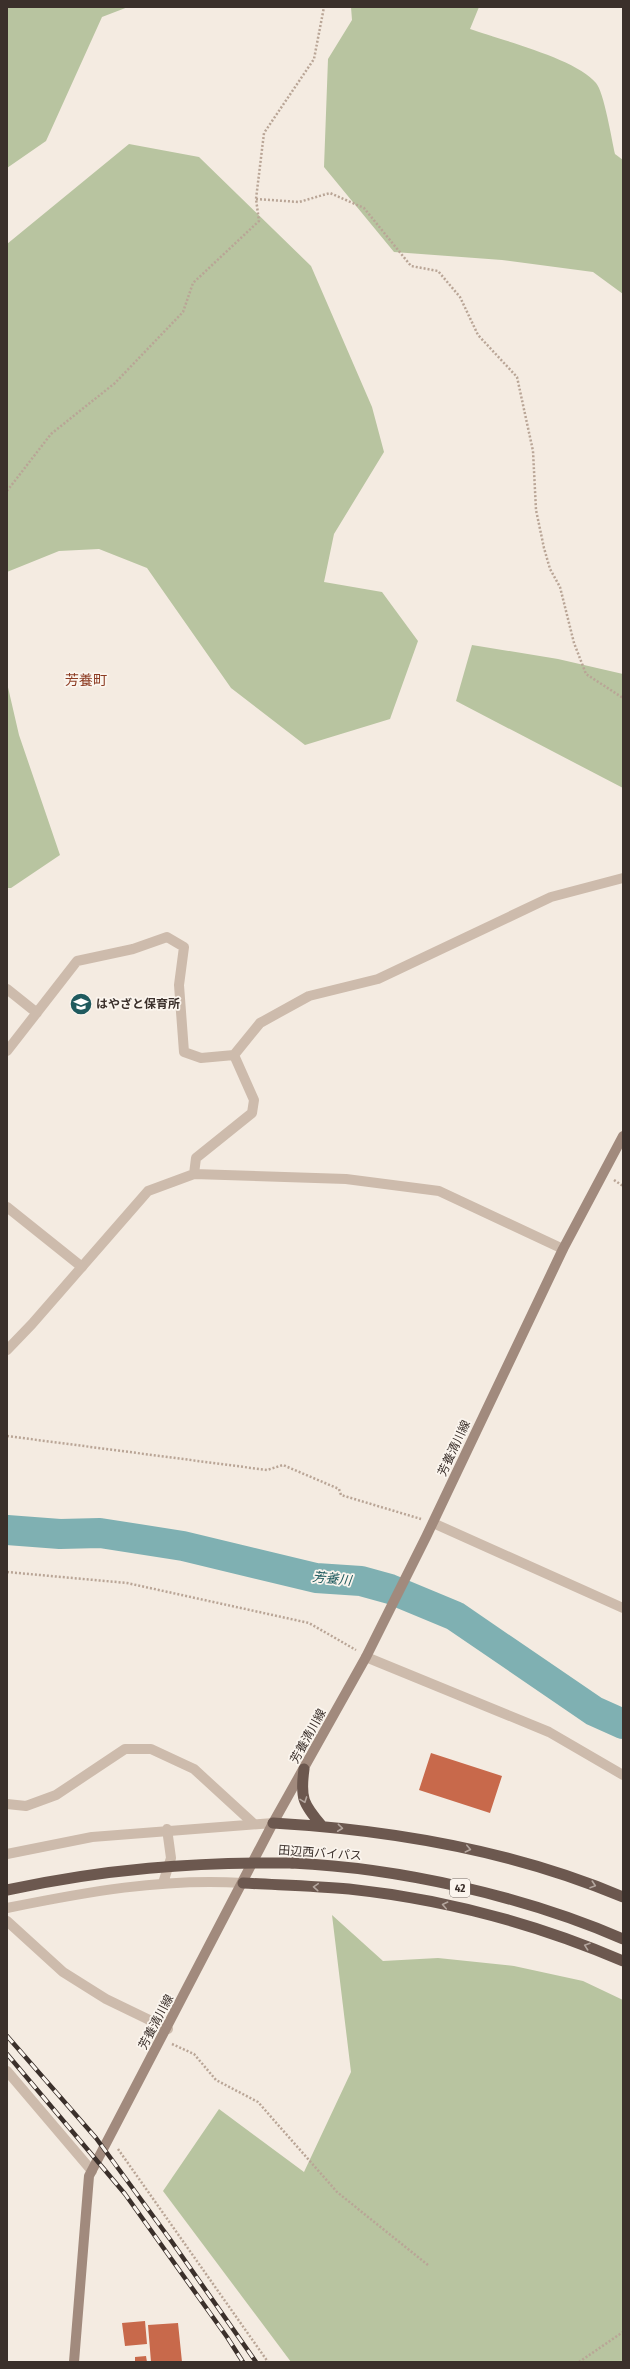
<svg xmlns="http://www.w3.org/2000/svg" width="630" height="2369" font-family="'Fira Sans Condensed','Noto Sans JP',sans-serif">
<style>
.green{fill:#b8c4a0}
.lines{fill:none;stroke-linecap:round;stroke-linejoin:round}
.river{stroke:#7fb0b2;stroke-width:30}
.building{fill:#c8694b}
.path{stroke:#b9a596;stroke-width:2.5;stroke-dasharray:2 2;stroke-linecap:butt}
.minor{stroke:#cdbbac;stroke-width:10}
.tertiary{stroke:#cdbbac;stroke-width:10}
.secondary{stroke:#a18a7d;stroke-width:10}
.trunk{stroke:#6c584f;stroke-width:11}
.rail-casing{stroke:#3b302b;stroke-width:4.5}
.rail{stroke:#fbf5ee;stroke-width:3;stroke-dasharray:9;stroke-linecap:butt}
.trunk-bridge{stroke:#6c584f;stroke-width:11}
.oneway{stroke:#b4a69e}
.labels{text-anchor:middle;stroke-width:3.5;stroke-linejoin:round;paint-order:stroke}
.shield{fill:#fbf5ee;stroke:#756b66;stroke-width:1}
.shield-label{font-size:11px;font-weight:bold;fill:#3b302b}
.poi-label{font-size:12px;font-weight:bold;fill:#3b302b;stroke:#fbf5ee;text-anchor:start}
.street-label{font-size:12px;fill:#3b302b;stroke:#fbf5ee}
.water-label{font-size:13px;font-style:italic;fill:#1f5a5e;stroke:#fbf5ee}
.quarter-label{font-size:14px;fill:#8c3b22;stroke:#fbf5ee}
</style>
<rect width="100%" height="100%" fill="#f4ebe1"/>
<path class="green" d="M7 7H128L102 17 46 141 7 168Z
M351 7H479L470 29C501 40 577 59 596 83 604 92 612 141 615 154L623 160V294L593 272 502 260 394 252 324 167 328 59 352 20Z
M129 144 199 157 311 266 372 407 384 452 334 534 324 582 382 592 418 641 390 719 305 745 231 688 147 568 99 549 59 551 7 572V244Z
M472 645 558 659 623 674V788L456 701Z
M7 683 19 735 60 855 11 888H7Z
M332 1915 383 1961 438 1958 514 1966 583 1981 623 2000V2362H291L163 2191 219 2109 304 2172 351 2072Z"/>
<g class="lines">
<path class="river" d="M7 1530 60 1534 100 1533 183 1546 316 1578 361 1581 390 1589 455 1616 594 1711 623 1724"/>
</g>
<path class="building" d="M431 1753 502 1776 490 1813 419 1790Z
M145 2321 147 2344 125 2346 122 2323Z
M178 2323 182 2362H151L148 2325Z
M146 2356 147 2362H135V2357Z"/>
<g class="lines">
<path class="path" d="M256 199 299 202 330 193 364 208 411 266 438 271 460 297 478 335 517 377 533 451 536 510 544 548 550 569 560 587 574 643 586 674 623 698
M7 491 51 434 115 383 183 312 193 283 259 221 256 199 264 133 314 59 324 7
M614 1180 623 1186
M7 1436 267 1470 283 1465 339 1489 341 1495 421 1519
M7 1572 127 1583 309 1623 356 1650
M172 2044 194 2054 216 2080 258 2102 337 2192 428 2265
M118 2149 268 2362
M579 2362 623 2332"/>
<path class="minor" d="M7 989 37 1013
M7 1051 77 961 133 949 167 937 184 947 179 985 184 1052 201 1058 234 1055 260 1023 309 996 378 979 551 897 623 878
M194 1174 196 1158 252 1113 254 1100 234 1055
M7 1350 32 1324 148 1191 194 1174 346 1179 439 1191 563 1249
M433 1523 623 1608
M366 1657 549 1732 623 1775
M7 1804 26 1806 56 1795 125 1749H151L194 1769 254 1824
M7 1854 92 1837 273 1823
M163 1883 171 1858 167 1829
M7 1908C86 1892 162 1878 243 1883
M7 1921 63 1972 106 1999 168 2029
M7 2071 92 2171"/>
<path class="tertiary" d="M7 1207 82 1267"/>
<path class="secondary" d="M74 2362 89 2176 273 1823 366 1657 426 1537 563 1249 623 1136"/>
<path class="trunk" d="M304 1769C300 1798 303 1804 322 1826
M273 1823C393 1830 512 1850 623 1897
M292 1863C400 1868 524 1896 623 1939
M243 1883C278 1885 314 1886 349 1889 442 1899 537 1924 623 1961"/>
<g class="rail-casing">
<path id="rail" d="M7 2036 96 2138 172 2242 256 2362
M7 2054 125 2194 227 2337 243 2362"/>
</g>
<use href="#rail" class="rail"/>
<path class="trunk-bridge" d="M7 1890C104 1869 193 1862 292 1863"/>
</g>
<defs><path id="oneway-chevron" d="M-2-3.5L2.5 0L-2 3.5" fill="none" stroke-width="1.6" stroke-linecap="round" stroke-linejoin="round"/></defs>
<g class="oneway">
<use href="#oneway-chevron" transform="translate(304 1800) rotate(70)"/>
<use href="#oneway-chevron" transform="translate(340 1828) rotate(6)"/>
<use href="#oneway-chevron" transform="translate(468 1849) rotate(13)"/>
<use href="#oneway-chevron" transform="translate(593 1885) rotate(18)"/>
<use href="#oneway-chevron" transform="translate(316 1887) rotate(-176)"/>
<use href="#oneway-chevron" transform="translate(445 1905) rotate(-168)"/>
<use href="#oneway-chevron" transform="translate(587 1946) rotate(-161)"/>
</g>
<defs>
<g id="school-disc" transform="scale(1.15)"><circle r="9.5" fill="#1f5a5e" stroke="#fbf5ee"/><path d="M0-5L7-2L0 1L-7-2ZM-4 1L0 2.5L4 1V4Q0 6-4 4Z" fill="#fff"/></g>
</defs>
<g fill-rule="evenodd">
<use href="#school-disc" x="81" y="1004"/>
</g>
<g class="labels">
<rect class="shield" x="450" y="1879" width="20" height="18" rx="3"/>
<g class="shield-label">
<text x="460" y="1892">42</text>
</g>
<g class="poi-label">
<text x="96" y="1008">はやざと保育所</text>
</g>
<g class="street-label">
<text transform="translate(454 1448) rotate(-65)" y="4">芳養清川線</text>
<text transform="translate(308 1736) rotate(-61)" y="4">芳養清川線</text>
<text transform="translate(320 1853) rotate(4)" y="4">田辺西バイパス</text>
<text transform="translate(156 2022) rotate(-62)" y="4">芳養清川線</text>
</g>
<g class="water-label">
<text transform="translate(332 1578) rotate(6)" y="5">芳養川</text>
</g>
<g class="quarter-label">
<text x="86" y="685">芳養町</text>
</g>
</g>
<rect width="630" height="2369" fill="none" stroke="#3b302b" stroke-width="16"/>
</svg>
